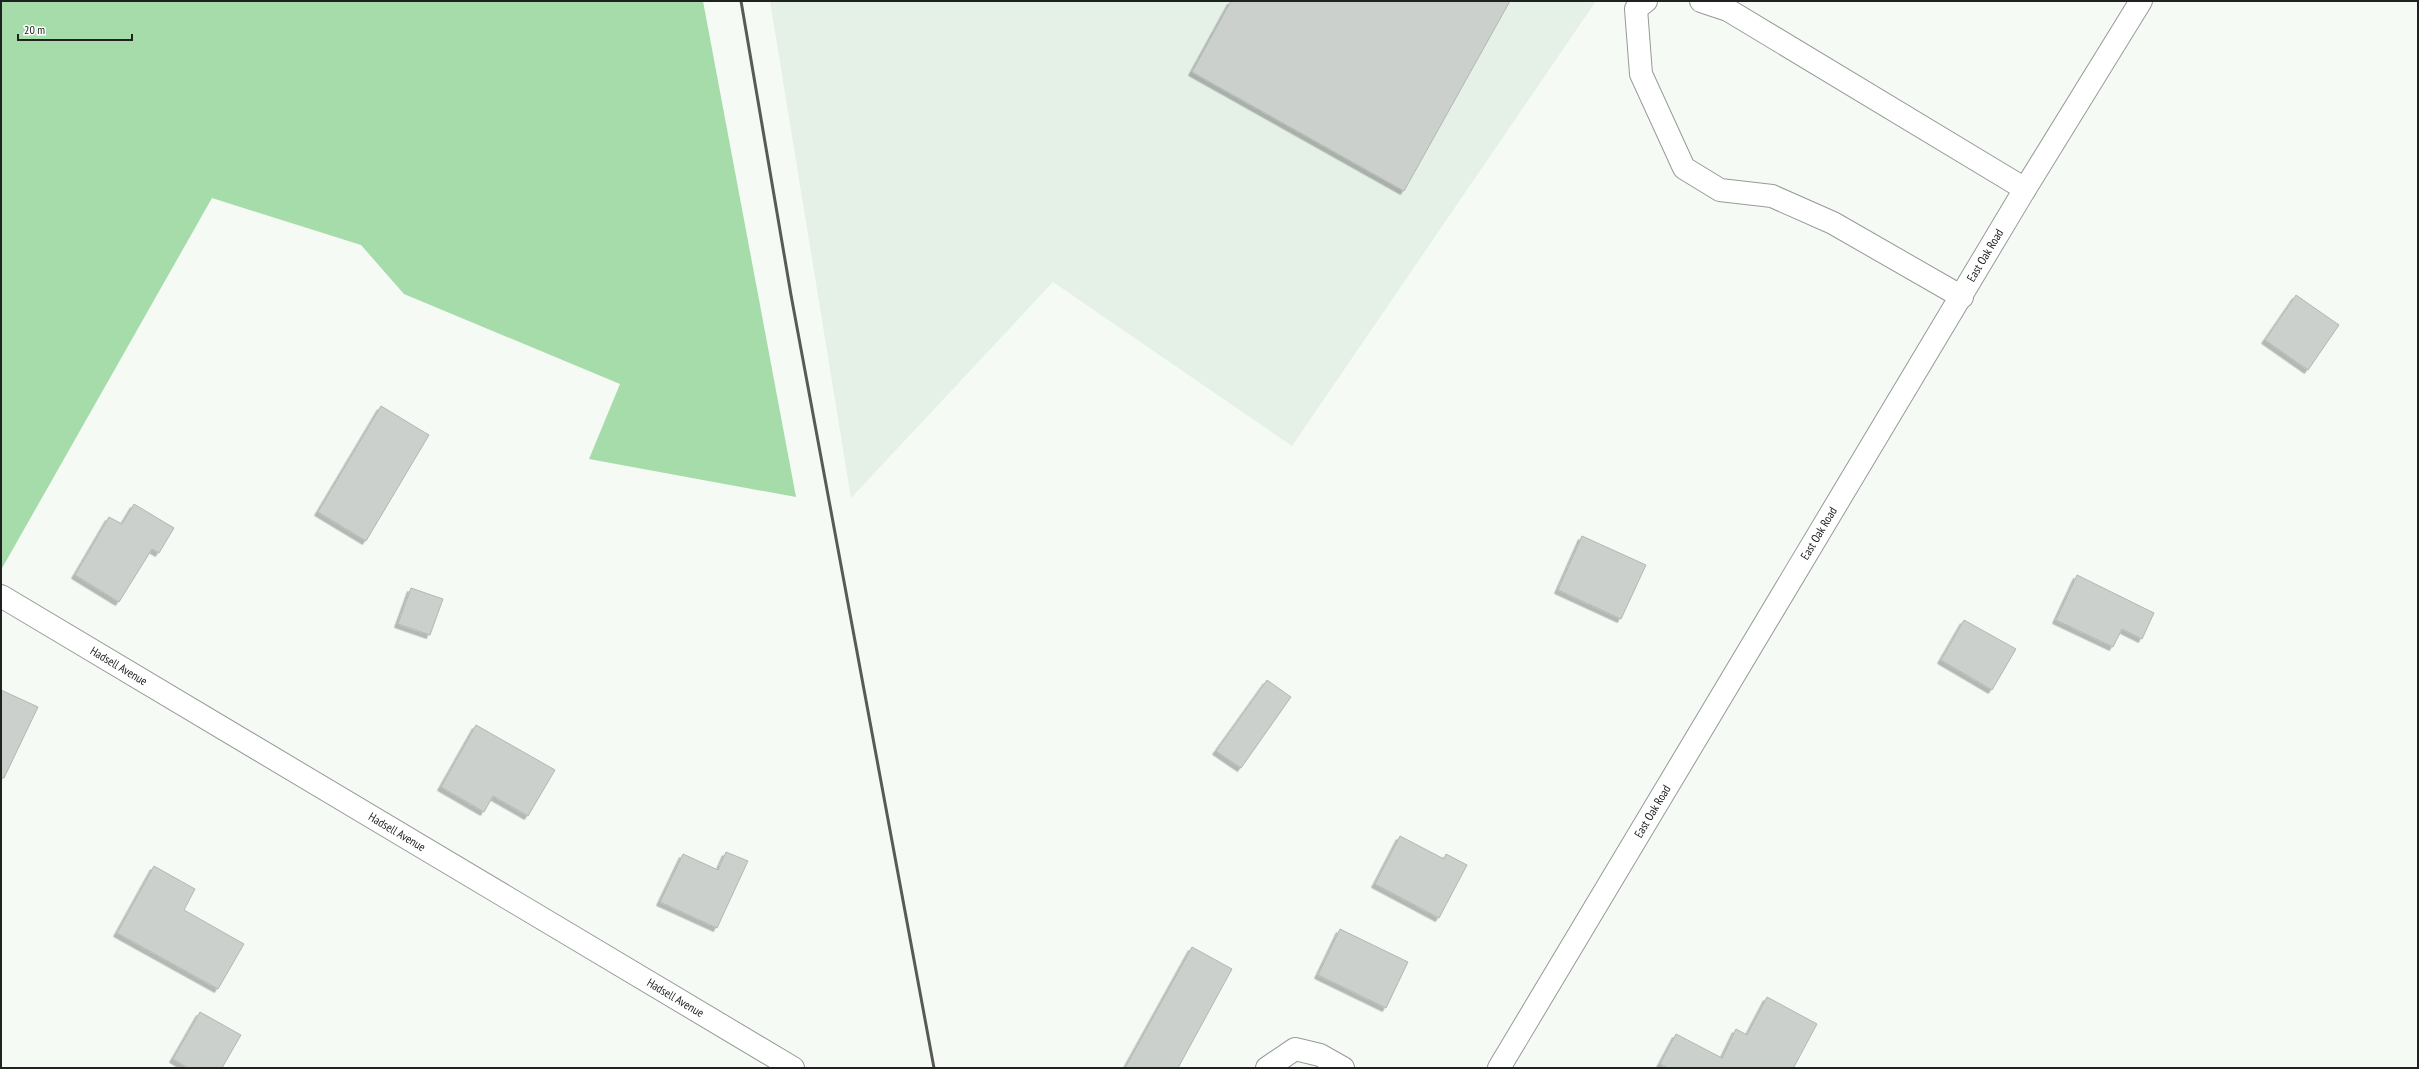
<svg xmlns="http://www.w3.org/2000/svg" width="2419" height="1069" font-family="'PT Sans Narrow',sans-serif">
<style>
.built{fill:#e5f0e6}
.green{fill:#a5dcaa}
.building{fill:#cbd0cc;stroke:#b3b7b3;filter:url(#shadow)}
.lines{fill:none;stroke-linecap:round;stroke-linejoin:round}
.lane-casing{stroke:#969b97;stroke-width:24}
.street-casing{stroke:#969b97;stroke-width:24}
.secondary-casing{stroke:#969b97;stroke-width:24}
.lane{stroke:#fff;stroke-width:22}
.street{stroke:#fff;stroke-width:22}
.secondary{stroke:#fff;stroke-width:22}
.rail{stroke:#585a58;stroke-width:3}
.labels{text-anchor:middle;stroke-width:3;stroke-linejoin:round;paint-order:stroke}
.street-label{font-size:12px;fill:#202220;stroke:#fff}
</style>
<defs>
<filter id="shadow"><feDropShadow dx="-3.5" dy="3.5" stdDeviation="0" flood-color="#0004"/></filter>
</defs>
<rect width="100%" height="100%" fill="#f5faf5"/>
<path class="built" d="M770 1H1596L1292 446 1053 282 851 498Z"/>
<path class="green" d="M1 1H703L796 497 589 459 620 384 404 294 361 245 212 198 1 570Z"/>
<path class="building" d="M1231 1H1510L1404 191 1192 72Z
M2296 295 2339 325 2308 370 2265 340Z
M381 406 429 435 366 541 318 512Z
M134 504 174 528 159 553 152 549 119 602 75 575 109 517 122 524Z
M1582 536 1646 565 1621 619 1558 590Z
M2077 575 2154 613 2142 639 2122 629 2113 647 2056 620Z
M411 588 443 599 430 635 398 624Z
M1964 620 2016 649 1992 690 1941 660Z
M1267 680 1291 697 1241 768 1216 751Z
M1 690 38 707 4 778 1 777Z
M476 725 555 770 528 816 493 796 484 812 441 787Z
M1400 836 1444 859 1446 854 1467 865 1439 918 1375 884Z
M726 852 748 861 717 928 660 902 683 854 718 870Z
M154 866 195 889 184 910 244 944 218 989 117 933Z
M1340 929 1408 962 1386 1008 1318 975Z
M1192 947 1232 969 1178 1068H1125Z
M1767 997 1817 1024 1794 1067 1796 1068H1668L1660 1064 1676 1034 1722 1058 1736 1029 1747 1035Z
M200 1012 241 1035 222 1068H188L173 1059Z"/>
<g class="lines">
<g class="lane-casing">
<path id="lane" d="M1646 1 1636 9 1641 74 1684 168 1720 190 1772 196 1833 223 1962 297
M1701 1 1728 10 2025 189
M1267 1068 1295 1049 1320 1055 1343 1068"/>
</g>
<g class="street-casing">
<g id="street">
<path id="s1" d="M1 596 793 1068"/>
</g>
</g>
<g class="secondary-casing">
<g id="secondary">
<path id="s2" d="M1499 1068 2025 189 2141 1"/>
</g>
</g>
<use href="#lane" class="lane"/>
<use href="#street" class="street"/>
<use href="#secondary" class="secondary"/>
<path class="rail" d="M741 1 791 295 934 1068"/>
</g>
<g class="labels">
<g class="street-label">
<text dy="4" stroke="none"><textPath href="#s2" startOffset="947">East Oak Road</textPath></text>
<text dy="4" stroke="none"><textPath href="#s2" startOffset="623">East Oak Road</textPath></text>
<text dy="4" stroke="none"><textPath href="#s1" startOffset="137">Hadsell Avenue</textPath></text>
<text dy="4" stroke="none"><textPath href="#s2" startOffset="299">East Oak Road</textPath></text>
<text dy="4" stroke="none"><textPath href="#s1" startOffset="461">Hadsell Avenue</textPath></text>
<text dy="4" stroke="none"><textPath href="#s1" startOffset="785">Hadsell Avenue</textPath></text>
</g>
</g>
<rect width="2419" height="1069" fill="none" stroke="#202220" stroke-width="4"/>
<path d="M18 34v6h114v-6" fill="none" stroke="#202220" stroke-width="2"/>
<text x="24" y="34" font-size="12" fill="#202220" stroke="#ffffff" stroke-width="3" paint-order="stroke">20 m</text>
</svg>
